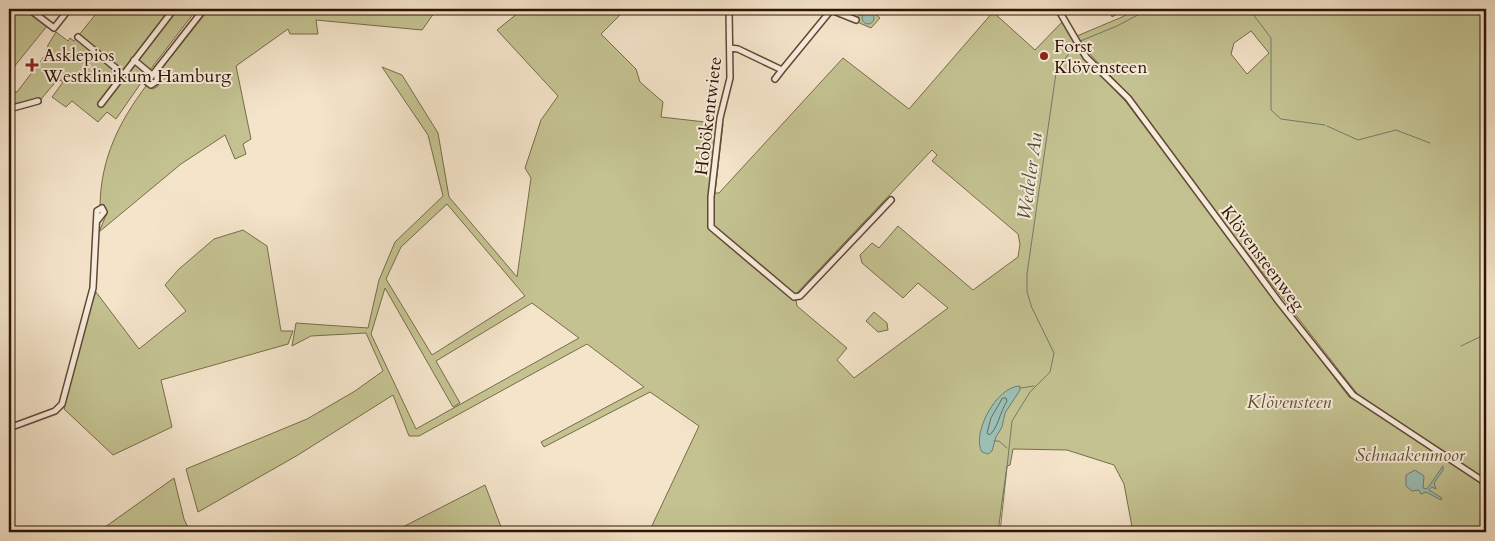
<svg xmlns="http://www.w3.org/2000/svg" width="1495" height="541" font-family="Cardo,serif">
<style>
.green{fill:#c4c291;stroke:#7a6b4a;fill-rule:evenodd}
.water{fill:#9cbfb5;stroke:#707b6e}
.lines{fill:none;stroke-linecap:round;stroke-linejoin:round}
.shore{stroke:#666a5c;stroke-width:1}
.stream{stroke:#707b6e;stroke-width:1}
.minor-casing{stroke:#604835;stroke-width:8}
.minor{stroke:#f8eddd;stroke-width:5}
.poi-dot{fill:#8f2418;stroke:#f8eddd;stroke-width:2}
.labels{text-anchor:middle;stroke-width:4;stroke-linejoin:round;paint-order:stroke}
.poi-label{font-size:18px;fill:#2f1403;stroke:#f8eddd;text-anchor:start}
.street-label{font-size:18px;fill:#2f1403;stroke:#f8eddd}
.park-label{font-size:18px;font-style:italic;fill:#635135;stroke:#f8eddd}
.water-label{font-size:19px;font-style:italic;fill:#555041;stroke:#f8eddd}
</style>
<rect width="100%" height="100%" fill="#f4e4ca"/>
<filter id="stains"><feTurbulence type="fractalNoise" baseFrequency=".004" numOctaves="4"/><feColorMatrix values="0 0 0 0 .2 0 0 0 0 .09 0 0 0 0 .02 0 0 0 .5 -.17"/></filter>
<radialGradient id="worn" r=".72"><stop offset=".6" stop-color="#630" stop-opacity="0"/><stop offset="1" stop-color="#630" stop-opacity=".3"/></radialGradient>
<path class="green" d="M9 9H25L47 26 9 73Z
M100 9H197L150 70 116 119 107 112 98 122 72 101 66 107 52 97 63 82 58 79 37 104 18 103 9 105V90L17 92 46 54 48 45 56 32 68 41 70 38 74 41Z
M209 9H437L422 30 316 20 318 34H290L288 29 236 66 251 139 243 144 246 154 235 159 225 135 181 164 99 232 107 213 104 205H100C101 158 119 122 146 86L153 89 158 86 162 68Z
M523 9H596L599 12 602 9H626L601 34 636 69 640 82 663 102 661 117 723 124 715 193H719L843 58 909 109 993 12 1035 50 1064 20 1078 52 1126 102 1349 397 1354 399 1359 396 1209 204 1131 97 1084 48 1077 36 1122 17 1136 9H1486V532H1133L1124 484 1114 465 1067 450 1013 449 1010 465 1007 466 998 532H649L699 426 650 392 544 447 541 442 644 387 587 344 419 436H409L393 395 298 455 198 512 186 469 307 419 355 391 383 371 366 333 311 336 292 346 296 323 368 328 379 280 395 242 443 196 428 135 382 67 402 75 438 133 449 197 517 277 531 178 525 168 541 120 558 96 497 30ZM1251 31 1269 53 1247 74 1231 54 1234 43ZM932 150 937 155 932 161 1018 234 1020 244 1018 257 973 290 898 226 879 248 872 243 860 255 862 263 903 298 918 283 948 308 854 378 837 360 847 348 797 306 795 295ZM447 204 525 296 432 355 386 279 401 247ZM385 288 453 407 460 403 436 361 532 303 579 338 416 429 371 334Z
M865 9H869L880 18 871 28 855 21Z
M243 230 267 246 281 331H293L288 344 161 380 172 427 113 455 64 409 88 312 96 292 139 349 186 311 165 285 179 269 214 239Z
M874 312 887 323 888 330 878 332 866 321Z
M174 478 184 519 190 532H98Z
M485 485 503 532H393Z"/>
<path class="water" d="M1109 9H1135L1133 11 1127 9 1112 17Z
M862 18a6 6 0 1 1 12 0a6 6 0 1 1-12 0Z
M1020 386V390L1005 413 1002 427 996 437 992 451 988 454 982 452C971 435 996 386 1020 386Z
M1443 466V470L1434 483 1436 489 1432 487 1429 490 1442 498 1441 500 1426 492 1421 494 1419 490 1412 491 1406 486V475L1415 470 1424 476 1423 488 1427 489Z"/>
<g class="lines">
<path class="shore" d="M1003 398H1006L1007 401C1000 412 997 431 989 435L987 433 991 418Z"/>
<path class="stream" d="M1249 9 1271 38V66
M1078 42 1117 26 1149 9
M1271 67V110L1281 119 1325 125
M1327 126 1358 140 1396 130 1430 143
M1461 346 1486 334
M1021 388 1034 386
M994 441H999L1007 448
M1000 532 1012 421 1030 392 1050 372 1054 353 1032 308 1027 292V274L1056 73 1075 44"/>
<g class="minor-casing">
<path id="minor" d="M29 9 54 28 69 9
M657 9H663
M729 9 730 78 720 118 711 197V227L794 297 800 296 891 200
M1058 9 1086 57 1128 98 1279 302 1353 395 1486 483
M831 10 856 20
M78 37 123 74
M730 48 738 49 782 70 832 9
M134 60 152 75
M157 69V81L151 85 147 82 204 9
M775 79 782 70
M101 104 174 9
M9 109 38 101
M9 428 55 411 62 404 93 288 97 211 102 208 104 212 97 221"/>
</g>
<use href="#minor" class="minor"/>
</g>
<g class="poi-dot">
<circle cx="1044" cy="56" r="5"/>
<path d="M29.5 57.5h5v5h5v5h-5v5h-5v-5h-5v-5h5z"/>
</g>
<g class="labels">
<g class="poi-label">
<text x="1054" y="52">Forst<tspan x="1054" dy="21">Klövensteen</tspan></text>
<text x="43" y="61">Asklepios<tspan x="43" dy="21">Westklinikum Hamburg</tspan></text>
</g>
<g class="street-label">
<text transform="translate(708 116) rotate(-83)" y="6">Hobökentwiete</text>
<text transform="translate(1263 258) rotate(53)" y="6">Klövensteenweg</text>
</g>
<g class="park-label">
<text x="1289" y="408">Klövensteen</text>
<text x="1410" y="461">Schnaakenmoor</text>
</g>
<g class="water-label">
<text transform="translate(1029 176) rotate(-82)" y="7">Wedeler Au</text>
</g>
</g>
<rect width="1495" height="541" fill="none" stroke="#f4e4ca" stroke-width="30"/>
<rect x="10" y="10" width="1475" height="521" fill="none" stroke="#2f1403" stroke-width="2.5"/>
<rect x="15" y="15" width="1465" height="511" fill="none" stroke="#2f1403"/>
<rect width="100%" height="100%" filter="url(#stains)"/>
<rect width="100%" height="100%" fill="url(#worn)"/>
</svg>
